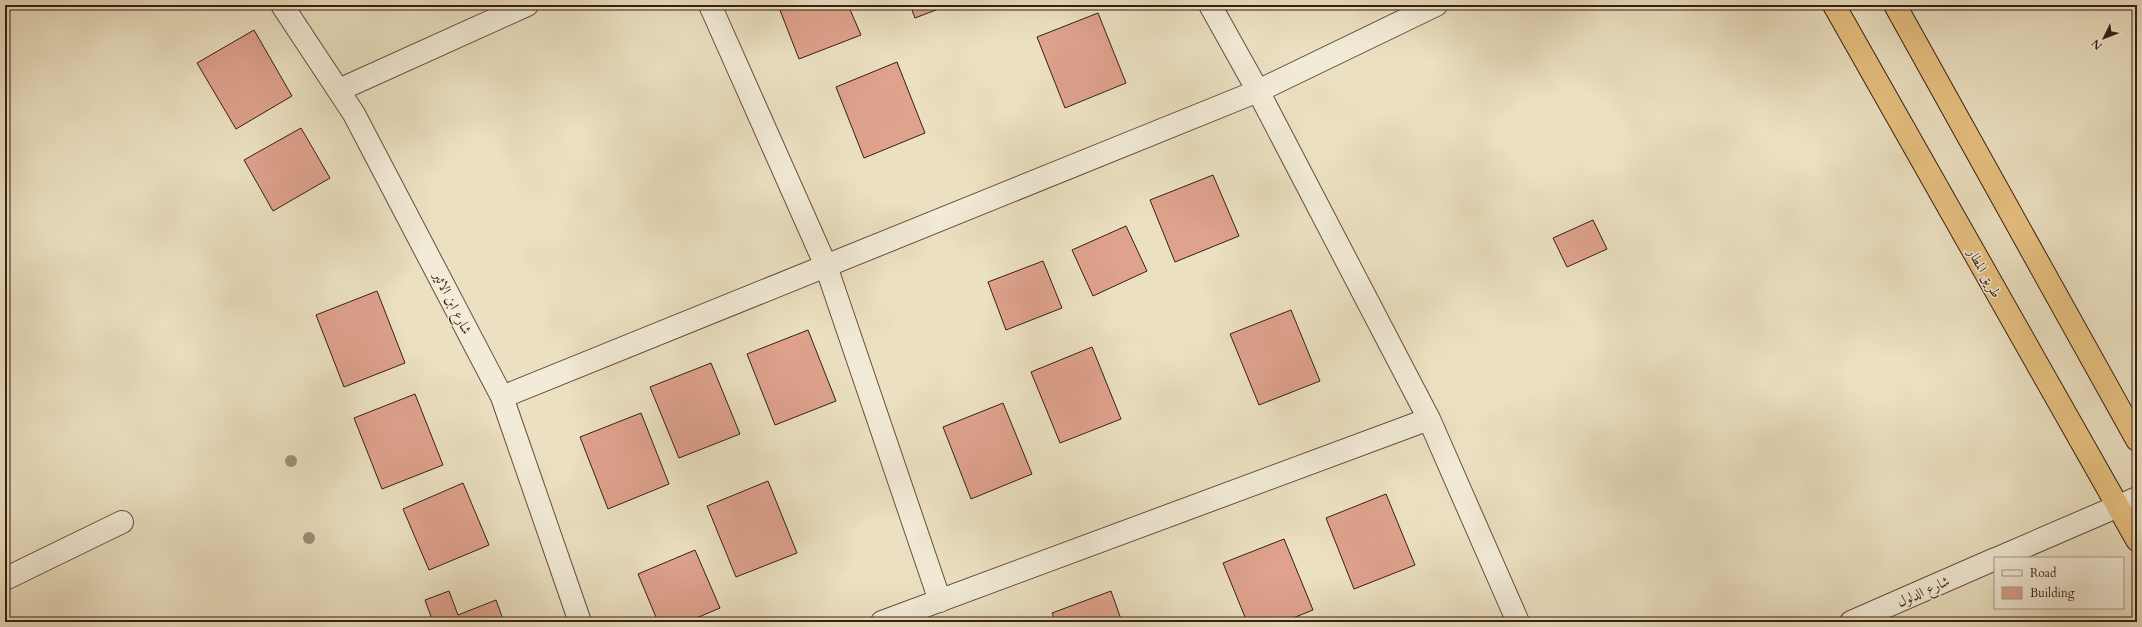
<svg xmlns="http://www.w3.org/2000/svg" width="2142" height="627" font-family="Cardo,Amiri,serif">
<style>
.building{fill:#dea28d;stroke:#371f11}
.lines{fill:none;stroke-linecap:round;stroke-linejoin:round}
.minor-casing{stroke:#644f3d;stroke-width:24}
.highway-casing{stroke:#371f11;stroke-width:24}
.minor{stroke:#f2ebd7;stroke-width:22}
.highway{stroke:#e6c080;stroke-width:22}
.tree{fill:#9c9176}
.labels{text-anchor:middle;stroke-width:3;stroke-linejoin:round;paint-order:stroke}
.street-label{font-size:14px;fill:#371f11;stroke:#f2ebd7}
</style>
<rect width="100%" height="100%" fill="#ebe0c1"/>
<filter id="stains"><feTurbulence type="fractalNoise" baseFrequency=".005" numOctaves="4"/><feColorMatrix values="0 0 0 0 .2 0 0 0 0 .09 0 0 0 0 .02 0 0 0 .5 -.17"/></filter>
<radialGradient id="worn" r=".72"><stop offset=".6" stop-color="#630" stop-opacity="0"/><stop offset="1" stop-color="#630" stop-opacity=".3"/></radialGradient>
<path class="building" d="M778 5H848L861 35 799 59Z
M910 5H949L915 18Z
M1098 13 1126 83 1065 108 1037 37Z
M254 30 292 96 236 129 197 63Z
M897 62 925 133 864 158 836 87Z
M301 128 330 178 273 211 244 160Z
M1213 175 1239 236 1175 262 1150 200Z
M1593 220 1607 249 1567 267 1553 238Z
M1126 226 1147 271 1093 296 1072 250Z
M1043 261 1062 308 1006 330 988 282Z
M377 291 405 363 344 387 316 315Z
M1291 310 1320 381 1259 405 1230 334Z
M808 330 836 401 775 425 747 354Z
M1092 347 1121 419 1060 443 1031 372Z
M711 363 740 434 679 458 650 387Z
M415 394 443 465 382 489 354 418Z
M1003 403 1032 474 971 499 943 427Z
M641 413 669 484 608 509 580 437Z
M768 481 797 553 736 577 707 506Z
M463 483 489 545 429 570 403 509Z
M1386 494 1415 565 1354 589 1326 518Z
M1284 539 1313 610 1283 622H1247L1223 563Z
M695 550 720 608 687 622H658L638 574Z
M449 591 458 615 496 600 504 622H433L425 600Z
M1111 591 1122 622H1056L1052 613Z"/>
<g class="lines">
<g class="minor-casing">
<path id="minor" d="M282 5 354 114 502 397 580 622
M710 5 826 266 940 601
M1210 5 1258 91 1429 419 1518 622
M339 90 527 5
M502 397 1258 91 1436 5
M1998 558 2137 498
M5 579 122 522
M882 622 1429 419
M1851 622 1995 559"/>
</g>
<g class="highway-casing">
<path id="highway" d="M1834 5 2137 540
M1895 5 2137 440"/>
</g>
<use href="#minor" class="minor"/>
<use href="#highway" class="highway"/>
</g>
<g class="tree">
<circle cx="291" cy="461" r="6"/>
<circle cx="309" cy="538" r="6"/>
</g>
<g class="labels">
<g class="street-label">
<text transform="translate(1985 273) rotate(61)" y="5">طريق المطار</text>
<text transform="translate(453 303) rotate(63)" y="5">شارع ابن الاثير</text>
<text transform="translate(1923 591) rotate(-24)" y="5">شارع الدلول</text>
</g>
</g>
<rect width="2142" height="627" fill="none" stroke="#ebe0c1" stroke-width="20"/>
<rect x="6" y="6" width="2130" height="615" fill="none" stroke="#371f11" stroke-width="2"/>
<rect x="10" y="10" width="2122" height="607" fill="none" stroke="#371f11"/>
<rect x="1994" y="557" width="130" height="52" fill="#f2ebd7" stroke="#a79988"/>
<rect x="2002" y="570" width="20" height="6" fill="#f2ebd7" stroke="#a79988"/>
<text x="2030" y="577" font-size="12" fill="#371f11">Road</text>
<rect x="2002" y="587" width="20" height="12" fill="#dea28d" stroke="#a79988"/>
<text x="2030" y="597" font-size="12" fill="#371f11">Building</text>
<g transform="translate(2104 38) rotate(227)" stroke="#f2ebd7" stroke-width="3" paint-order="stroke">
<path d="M0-3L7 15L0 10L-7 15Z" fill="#371f11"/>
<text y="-6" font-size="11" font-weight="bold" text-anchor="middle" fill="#371f11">N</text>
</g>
<rect width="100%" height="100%" filter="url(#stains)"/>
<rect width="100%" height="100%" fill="url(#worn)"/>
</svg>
